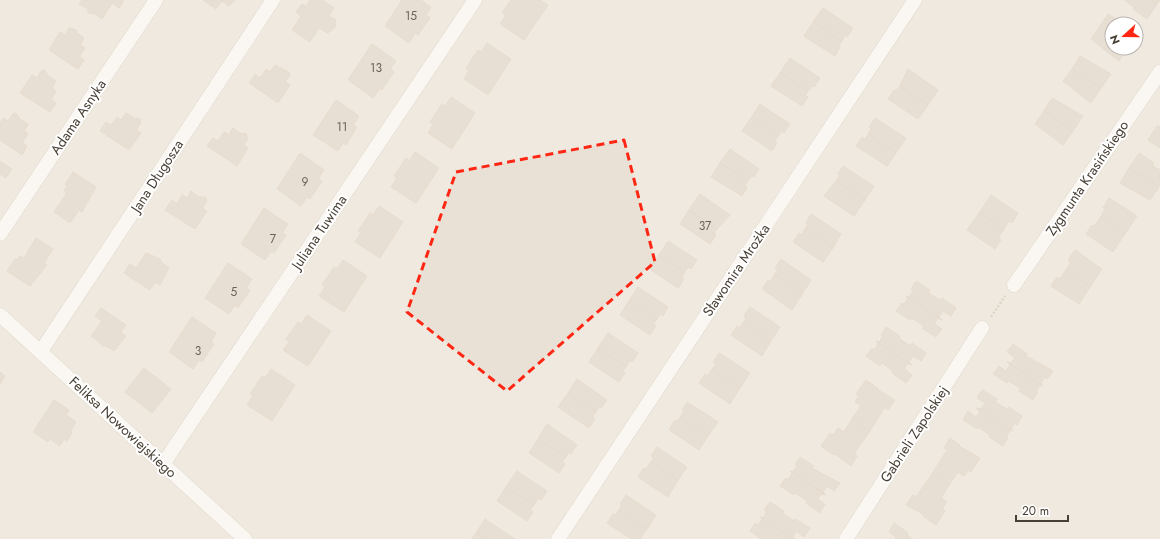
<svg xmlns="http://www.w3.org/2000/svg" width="1160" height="539" font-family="Jost,sans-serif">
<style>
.residential{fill:#e9e1d5;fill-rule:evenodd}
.building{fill:#d7cbbc;stroke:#d3c2ae}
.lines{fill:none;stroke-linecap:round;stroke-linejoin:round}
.minor-casing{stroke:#c1b7a9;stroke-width:15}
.path{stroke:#c4b299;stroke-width:2.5;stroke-dasharray:2 2;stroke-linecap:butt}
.minor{stroke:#fff;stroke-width:14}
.marked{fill:none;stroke:#ff2714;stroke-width:3;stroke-dasharray:8 5;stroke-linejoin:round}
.labels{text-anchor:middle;stroke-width:4;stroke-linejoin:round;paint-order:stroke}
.number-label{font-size:12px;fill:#6c6357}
.street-label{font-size:14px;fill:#494035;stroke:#fff}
</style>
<rect width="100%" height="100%" fill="#f5f0e7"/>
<path class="residential" d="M0 0H1160V539H0ZM1112 24H1136V48H1112Z"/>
<path class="building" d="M82 0H124L119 8 112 3 102 19 95 14 88 13V9L79 4Z
M203 0H235L229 6 222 1 216 9Z
M310 0H322L334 8 329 16 336 20 335 27 328 33 319 28 310 42 292 30 301 16 296 12 302 4 306 6Z
M402 0H421L431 7 426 15 430 18 418 35 415 33 409 43 385 26Z
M511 0H540L548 5 524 40 500 24 506 15 502 13Z
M1124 0H1151L1157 4 1147 19 1133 9 1134 7Z
M1151 0H1160L1157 4Z
M823 8 853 28 847 37 845 35 842 41 813 22Z
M1108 14 1123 24 1124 22 1128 24H1112V35L1100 26Z
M813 22 842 41 838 46 840 47 835 56 804 36Z
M1100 26 1112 35V48H1127L1119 61 1091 39Z
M69 28 76 30 77 33 84 38 80 45 85 48 79 57 84 60 78 69 49 50 60 32 65 35Z
M487 43 511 59 488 95 464 79 469 70 466 68 478 50 481 52Z
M372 44 396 61 390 69 394 72 382 90 380 88 373 98 348 80Z
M1080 56 1111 74 1101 88 1072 69Z
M790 58 820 78 814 87 812 86 808 91 780 73Z
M275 65 289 72 290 75 285 82 290 85 278 103 249 83 255 74 260 78 266 69 270 72Z
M908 69 938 90 928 105 900 86Z
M1072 69 1101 88 1091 103 1063 81Z
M45 70 48 76 56 81 52 88 56 91 51 100 56 103 50 112 20 93 32 75 37 78 41 71Z
M780 73 808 91 805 96 808 97 802 106 771 86Z
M900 86 928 105 918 119 888 99 894 90 896 91Z
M451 97 475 113 452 149 428 133 433 124 430 122 442 104 445 106Z
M1052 98 1083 116 1073 131 1044 111Z
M336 100 359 116 353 125 357 127 346 145 343 143 338 151 313 135Z
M760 104 790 124 784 133 782 131 778 136 751 118Z
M1044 111 1073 131 1063 145 1035 124Z
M16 113 20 119 28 124 24 131 28 134 22 143 27 146 22 155 0 140V123L4 118 8 121 13 114Z
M126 113 134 118 140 119 141 123 136 130 141 133 129 150 100 131 106 122 111 125 117 117 121 120Z
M751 118 778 136 775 141 777 143 772 151 742 131Z
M875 118 906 138 896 153 868 134 871 129 869 127Z
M1157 126 1160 127V148L1148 140Z
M233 128 241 134 245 133 248 138 244 145 248 148 237 166 207 146 213 138 218 141 224 132 229 135Z
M868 134 896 153 887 166 856 146 862 137 865 139Z
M730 149 759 169 754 177 752 176 748 181 720 163Z
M415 152 439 168 416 203 391 187 397 178 394 176 406 158 409 161Z
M300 153 324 170 318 179 322 181 310 199 307 197 301 206 277 189Z
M1139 153 1154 163 1152 165 1160 170 1159 187 1129 168Z
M0 161 12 169 6 178 0 174Z
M720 163 748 181 745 186 747 188 742 196 711 177Z
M843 166 874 186 865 200 836 181 840 176 838 174Z
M1129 168 1159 187 1150 200 1120 183Z
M73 172 96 187 82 212 79 210 70 223 54 212 67 193 64 191 67 186 65 184Z
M836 181 865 200 854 216 824 196Z
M191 191 199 197H205L207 201 202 208 207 211 195 229 165 210 172 200 177 204 182 195 187 198Z
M700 194 730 215 717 229 689 210Z
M991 195 1018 213 1012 223 1009 221 1004 229 979 213Z
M1109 198 1137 216 1125 234 1100 218 1105 209 1103 208Z
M379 206 403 222 380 258 355 242 361 233 358 231 370 213 373 215Z
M264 208 288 224 282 233 286 235 274 253 271 251 265 260 241 244Z
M689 210 717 229 714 233 716 235 710 244 680 224Z
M979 213 1004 229 998 238 1001 240 995 249 967 230Z
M811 214 841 234 833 248 805 229 808 225 806 223Z
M1100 218 1125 234 1113 252 1086 234 1092 225 1094 226Z
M805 229 833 248 823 262 793 242 799 233 801 235Z
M36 238 53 249 44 263 47 265 30 286 7 271 15 259 17 260 20 256 24 258Z
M668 241 697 260 691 269 688 267 685 272 659 255Z
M1075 250 1102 269 1090 287 1066 270 1071 262 1068 260Z
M146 253 160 259 161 262 169 268 160 285 155 282 150 290 124 273 130 264 136 268Z
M659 255 685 272 682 277 684 279 678 288 650 269Z
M781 259 811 280 803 293 775 274 778 270 775 268Z
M343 260 367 276 344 312 319 296 325 287 322 285 334 267 337 269Z
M228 263 252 279 246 288 250 290 238 308 235 305 229 314 205 298Z
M1066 270 1090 287 1079 304 1051 286 1057 277 1060 279Z
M775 274 803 293 792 310 762 289 768 280 770 282Z
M916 281 930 290 928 293 940 300 942 298 956 308 951 316 943 311 939 317 942 320 906 296 909 297 913 291 911 289Z
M638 287 668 307 663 316 660 314 657 319 629 301Z
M906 296 942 320 938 318 934 324 942 329 936 337 922 328 924 326 912 318 910 320 896 311 902 303 904 304 908 298Z
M629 301 657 319 653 324 656 326 650 335 620 315Z
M750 307 780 327 771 341 743 323 746 318 744 316Z
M101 308 126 325 121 332 126 336 114 351 106 346H102L98 341 91 336 102 321 95 316Z
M307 315 331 331 308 366 283 350 289 342 286 339 298 322 301 324Z
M192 317 216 333 211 342 214 344 202 362 199 360 193 369 169 352Z
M743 323 771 341 762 356 731 335 737 326 740 328Z
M886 327 900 336 899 338 910 346 912 343 926 353 921 361 913 356 909 362 912 365 876 341 879 342 883 336 881 335Z
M608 333 638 353 632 362 630 360 626 367 598 348Z
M876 341 912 365 908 363 904 369 912 375 906 383 892 373 893 371 882 363 880 366 866 356 872 348 874 350 878 344Z
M1013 344 1027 354 1026 356 1053 371 1047 379 1045 377 1041 383 1043 386 1007 362 1011 363 1015 358 1007 352Z
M598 348 626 367 622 372 625 373 619 382 589 362Z
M719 353 750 373 740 388 712 369 716 364 713 362Z
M1007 362 1043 386 1040 385 1036 391 1038 392 1033 400 1019 391 1021 389 1009 381 1007 383 993 374 999 366 1006 371 1010 365Z
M144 368 171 389 152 413 125 392Z
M271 369 295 385 272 421 247 405 253 396 250 394 262 376 265 378Z
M712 369 740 388 730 404 699 383 705 374 708 376Z
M0 372 5 376 0 384Z
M577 379 607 400 601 408 599 407 596 412 568 393Z
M866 380 879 389 878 390 895 400 888 410 885 407 870 431 852 419 861 406 855 402 859 396 856 394Z
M982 390 997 399 995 402 1007 409 1009 407 1022 416 1017 425 1015 423 1011 429 1013 431 977 408 981 409 985 403 977 398Z
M568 393 596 412 592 417 595 419 589 428 558 407Z
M54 400 69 410 66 415 76 422 70 432 72 433 67 441 64 439 60 446 50 439 48 442 33 432Z
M687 402 718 422 708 436 680 417 684 412 682 410Z
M976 408 1013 431 1010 430 1006 437 1008 438 1003 446 989 437 990 435 978 427 977 429 963 420 968 411 976 417 980 411Z
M680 417 708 436 699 450 669 430 675 420 677 422Z
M852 419 870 431 854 454 857 456 851 466 835 454 834 455 821 446 830 433 833 435 838 428 844 432Z
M547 424 577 445 571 454 569 452 566 457 538 439Z
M950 438 960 445 959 446 980 458 971 472 968 470 964 476 958 472 949 485 932 474 947 450 944 448Z
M538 439 566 457 562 462 565 464 559 473 529 453Z
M657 447 687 467 678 480 651 462 654 458 651 456Z
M800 457 814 466 812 468 840 483 834 491 827 486 823 492 826 495 790 471 793 472 797 466 795 465Z
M651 462 678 480 668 497 638 477 644 468 646 469Z
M517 471 547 491 541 500 538 498 534 505 506 487Z
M790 471 826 495 821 494 818 499 825 504 820 513 806 503 807 501 795 493 794 495 780 486 786 478 788 480 792 473Z
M932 474 949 485 941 498 947 502 942 509 945 511 936 525 923 516V514L906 505 913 495 916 497Z
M506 487 534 505 530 510 533 512 527 521 497 501Z
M626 495 656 515 647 529 619 510 622 505 620 504Z
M770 502 784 511 782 513 794 521 795 519 810 528 804 537 796 531 793 537 795 539H793L760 517 763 518 767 511 764 510Z
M619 510 647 529 640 539H631L607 523 613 514 615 515Z
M760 517 793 539H761L750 531 755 523 758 525 762 519Z
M485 519 515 539H485L476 533Z
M894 523 908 533 907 535 913 539H895L896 537 889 532Z
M476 533 485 539H472Z"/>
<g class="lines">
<g class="minor-casing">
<path id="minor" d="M0 234 156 0
M1014 285 1160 72
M0 315 245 539
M41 351 273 0
M163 464 475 0
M558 539 915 0
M846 539 982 328"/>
</g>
<path class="path" d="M991 317 1005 296"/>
<use href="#minor" class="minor"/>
</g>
<path d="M0 0H1160V539H0ZM624 140 655 262 507 391 407 312 456 172Z" fill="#f5f0e7" fill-opacity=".55" fill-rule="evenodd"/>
<path class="marked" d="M624 140 655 262 507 391 407 312 456 172Z"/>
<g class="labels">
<g class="number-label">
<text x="411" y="20">15</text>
<text x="376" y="72">13</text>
<text x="342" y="131">11</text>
<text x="305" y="186">9</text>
<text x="705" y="230">37</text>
<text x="273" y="243">7</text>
<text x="234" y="296">5</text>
<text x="198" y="355">3</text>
</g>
<g class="street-label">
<text transform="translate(78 117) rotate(-56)" y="5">Adama Asnyka</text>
<text transform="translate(157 176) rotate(-57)" y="5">Jana Długosza</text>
<text transform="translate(1087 178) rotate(-56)" y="5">Zygmunta Krasińskiego</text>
<text transform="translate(319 232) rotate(-56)" y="5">Juliana Tuwima</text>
<text transform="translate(736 270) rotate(-56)" y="5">Sławomira Mrożka</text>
<text transform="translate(123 427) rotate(43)" y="5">Feliksa Nowowiejskiego</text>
<text transform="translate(914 434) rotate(-57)" y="5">Gabrieli Zapolskiej</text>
</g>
</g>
<g transform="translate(1124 36) rotate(249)"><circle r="19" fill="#ffffff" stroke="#b6b3ae"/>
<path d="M0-3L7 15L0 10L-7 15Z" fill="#ff2714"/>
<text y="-6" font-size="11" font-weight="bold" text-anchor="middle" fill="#494035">N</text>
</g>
<path d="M1016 515v6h52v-6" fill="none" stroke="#494035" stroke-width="2"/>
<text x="1022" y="515" font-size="12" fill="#494035" stroke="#ffffff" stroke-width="3" paint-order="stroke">20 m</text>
</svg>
